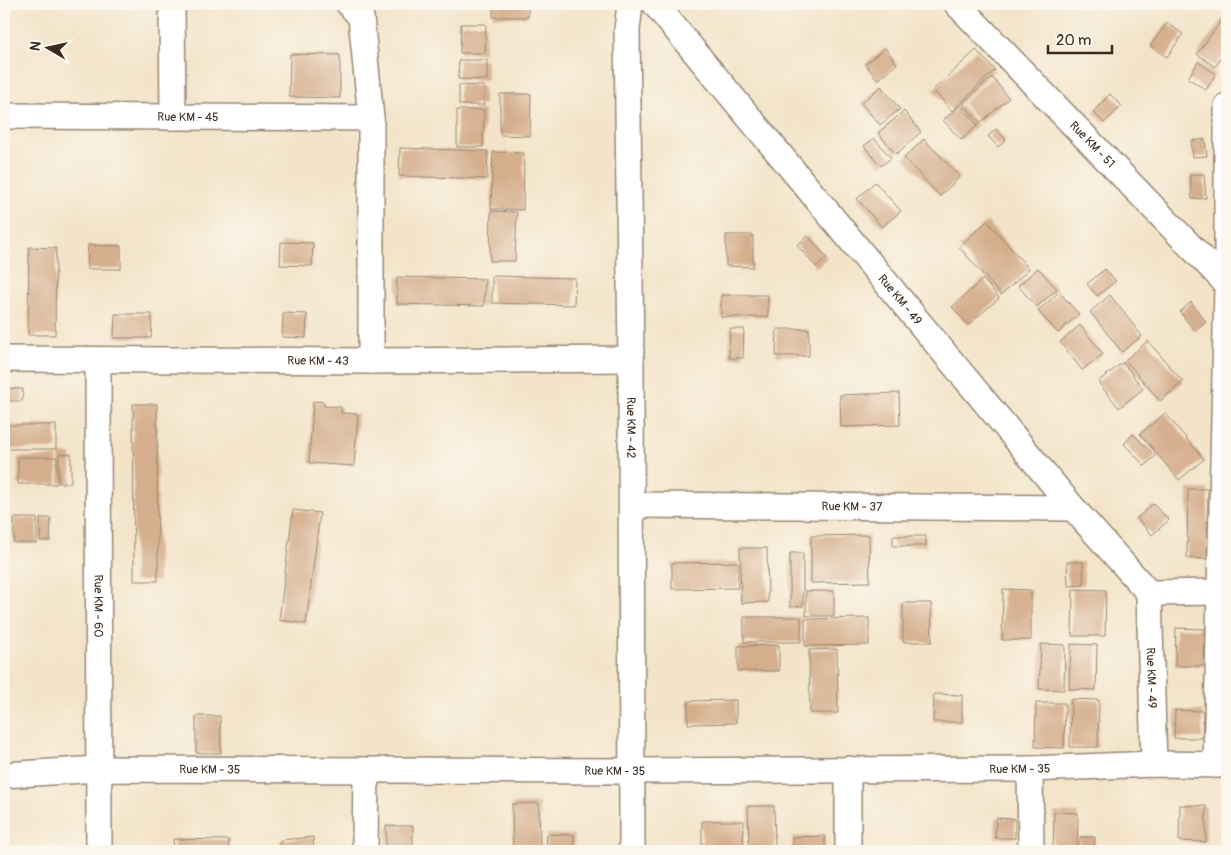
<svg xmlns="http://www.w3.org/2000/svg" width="1231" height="855" font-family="Pangolin,sans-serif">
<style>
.building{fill:#d5af8d}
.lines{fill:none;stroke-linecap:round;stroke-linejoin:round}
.street-casing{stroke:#978774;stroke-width:28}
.street{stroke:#fff;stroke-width:25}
.labels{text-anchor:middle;stroke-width:4.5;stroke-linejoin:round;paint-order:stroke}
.street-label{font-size:12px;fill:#3b2a1e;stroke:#fbf7ec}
</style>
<rect width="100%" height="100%" fill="#fbf7ec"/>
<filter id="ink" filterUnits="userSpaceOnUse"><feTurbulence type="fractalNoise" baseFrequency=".02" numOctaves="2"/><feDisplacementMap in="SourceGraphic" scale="10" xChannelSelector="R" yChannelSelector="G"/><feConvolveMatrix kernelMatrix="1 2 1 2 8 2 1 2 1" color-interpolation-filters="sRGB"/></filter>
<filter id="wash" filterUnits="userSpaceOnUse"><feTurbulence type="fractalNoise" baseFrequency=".0096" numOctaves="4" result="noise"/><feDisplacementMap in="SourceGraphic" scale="20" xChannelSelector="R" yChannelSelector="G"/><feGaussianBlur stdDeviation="1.12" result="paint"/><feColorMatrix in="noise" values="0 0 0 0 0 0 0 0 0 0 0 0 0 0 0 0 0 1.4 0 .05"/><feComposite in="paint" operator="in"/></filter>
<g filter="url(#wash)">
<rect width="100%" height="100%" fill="#f3e4c9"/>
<g id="blocks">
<path class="building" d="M493 4H528V17H493Z
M1226 14 1227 50 1215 67 1197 54Z
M1167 23 1183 34 1167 57 1150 46Z
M461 24H486L485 53H460Z
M885 48 897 64 878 80 865 64Z
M976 50 995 70 952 111 933 90Z
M290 54 340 55V98L289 97Z
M459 60H487V80L458 79Z
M1198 62 1216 74 1206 90 1188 78Z
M992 77 1009 98 980 123 963 103Z
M459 85 484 86V105H459Z
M881 86 900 109 880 125 861 103Z
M500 94H531L530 136 500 135Z
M1110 94 1122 106 1104 123 1093 112Z
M961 105 978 125 961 140 943 120Z
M457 110H484L483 147H457Z
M904 111 921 132 896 154 878 133Z
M996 129 1006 140 998 147 988 136Z
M874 138 891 158 881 166 864 146Z
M924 139 960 177 940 196 904 158Z
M1205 139 1207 156 1193 157 1191 141Z
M400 148 488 151 487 179 399 176Z
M493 152 524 153 523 210 491 209Z
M1204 174 1206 198 1192 199 1190 175Z
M875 182 901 211 882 227 857 199Z
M491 211 517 212 515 261H490Z
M987 221 1029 269 1001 295 959 247Z
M726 235H753V267L726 266Z
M808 236 827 258 816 267 797 245Z
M281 242 313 243 312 266 280 265Z
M88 245 121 246V269H87Z
M29 247 56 248 55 335H28Z
M1038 268 1057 289 1037 307 1018 286Z
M1105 269 1116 281 1097 296 1087 284Z
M492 276 575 278 574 305 492 303Z
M397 277 485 279 484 306 397 304Z
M983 279 999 298 968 325 952 307Z
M1059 292 1079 314 1058 333 1038 311Z
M721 295H768V317H721Z
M1110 295 1142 336 1122 352 1090 312Z
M1191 302 1206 322 1195 331 1180 312Z
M283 313 307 314 306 338 282 337Z
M115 314H152L151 338H114Z
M1080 325 1103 354 1082 370 1060 342Z
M730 329H744L743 358H729Z
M777 329H809V356H776Z
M1148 341 1183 382 1160 401 1125 360Z
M1123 362 1143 389 1119 408 1098 382Z
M4 388 23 389 22 401H4Z
M899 393 900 425 841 427 840 395Z
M313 401 324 402V406L341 407V413L358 414 354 466 309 463Z
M133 404H157L158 581H134Z
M1165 413 1204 459 1179 480 1140 434Z
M4 425H56V449H4Z
M1133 434 1155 456 1145 466 1124 444Z
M59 454H71V483H59Z
M18 457H57V484H18Z
M1188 489H1208L1207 559 1187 558Z
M1153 504 1169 520 1152 535 1137 518Z
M293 510 320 513 306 624 279 620Z
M14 518H37V543H14Z
M40 518H51L50 541H40Z
M869 535 870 582 811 583V536Z
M893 536H926V546H893Z
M740 548H767L768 602 741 603Z
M790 553H803V606L790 607Z
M738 562V588L672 589V563Z
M1067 562H1083L1084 585 1068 586Z
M1003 589 1031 590V640H1002Z
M1073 589 1106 590 1105 636H1072Z
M806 591H834V616H806Z
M903 603H931L932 642H903Z
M744 617H801V642H744Z
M869 618V645L805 646V619Z
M1176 628 1205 629 1204 666H1175Z
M1041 644 1065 645 1064 690 1039 689Z
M1071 644 1097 645 1096 690 1069 689Z
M779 645V671H738V646Z
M837 649 838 713H810L809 650Z
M934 694 962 695V722H933Z
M1071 699 1099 700 1098 747H1070Z
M736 700V723L688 724V701Z
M1036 703H1065L1064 748 1035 747Z
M1175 710 1203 711 1202 738H1174Z
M196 716H220L221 753H196Z
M539 803 540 851H513L512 804Z
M1180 805 1206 806V842L1179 841Z
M748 806H774L775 851H749Z
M1054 812 1078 813 1077 851H1053Z
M996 818 1015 819V838H995Z
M702 821H744L743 851H702Z
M386 826H413V851H386Z
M547 834 574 835V851H546Z
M825 836V851H793L792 837Z
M313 837 314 851H280V840Z
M1080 837H1095L1094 851H1079Z
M173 839 229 840 228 851H174Z"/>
</g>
</g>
<g filter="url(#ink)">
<use href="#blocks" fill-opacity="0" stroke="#978774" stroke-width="1"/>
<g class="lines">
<g class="street-casing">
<g id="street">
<path d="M172 4 173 117"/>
<path d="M349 4 361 17 371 118V361"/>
<path id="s1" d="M630 4 627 30 631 359 632 851"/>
<path id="s2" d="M655 4 1073 508 1149 593 1220 592"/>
<path id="s3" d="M957 4 1227 284"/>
<path d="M1227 106V251"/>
<path id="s4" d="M4 116 371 118"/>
<path id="s5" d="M4 359 371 361 631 359"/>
<path id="s6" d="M98 361 99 851"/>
<path id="s7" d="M632 505 1073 508"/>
<path id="s8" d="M1149 593 1154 764"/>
<path d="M1216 765 1227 287"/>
<path d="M848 769V851"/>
<path d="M1030 769 1031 851"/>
<path id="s9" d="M4 775 98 769 631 771 1030 769 1154 764 1227 765"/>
<path d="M365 851 366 771"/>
</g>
</g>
<use href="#street" class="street"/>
</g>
</g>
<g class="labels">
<g class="street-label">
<text dy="4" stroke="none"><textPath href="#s4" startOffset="184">Rue KM - 45</textPath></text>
<text dy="4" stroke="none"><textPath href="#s3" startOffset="195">Rue KM - 51</textPath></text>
<text dy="4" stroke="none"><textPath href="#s2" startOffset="384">Rue KM - 49</textPath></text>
<text dy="4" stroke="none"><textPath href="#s5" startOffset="314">Rue KM - 43</textPath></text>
<text dy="4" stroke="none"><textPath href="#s1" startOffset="424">Rue KM - 42</textPath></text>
<text dy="4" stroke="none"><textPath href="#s7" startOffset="220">Rue KM - 37</textPath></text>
<text dy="4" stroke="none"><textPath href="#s6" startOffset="245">Rue KM - 60</textPath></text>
<text dy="4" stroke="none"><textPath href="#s8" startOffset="85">Rue KM - 49</textPath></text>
<text dy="4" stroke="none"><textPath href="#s9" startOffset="1016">Rue KM - 35</textPath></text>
<text dy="4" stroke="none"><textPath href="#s9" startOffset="206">Rue KM - 35</textPath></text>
<text dy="4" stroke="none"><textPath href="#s9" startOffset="611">Rue KM - 35</textPath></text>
</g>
</g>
<rect width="1231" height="855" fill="none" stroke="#fbf7ec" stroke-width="20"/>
<g transform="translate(48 48) rotate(279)" stroke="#fbf7ec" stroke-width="4" paint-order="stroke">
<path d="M0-4L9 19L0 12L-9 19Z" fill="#3b2a1e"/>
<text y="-8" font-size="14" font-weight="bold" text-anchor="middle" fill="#3b2a1e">N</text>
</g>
<path d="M1048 45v8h64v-8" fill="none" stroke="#3b2a1e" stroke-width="2.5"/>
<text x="1056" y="45" font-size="15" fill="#3b2a1e" stroke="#fbf7ec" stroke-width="4" paint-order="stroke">20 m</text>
</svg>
